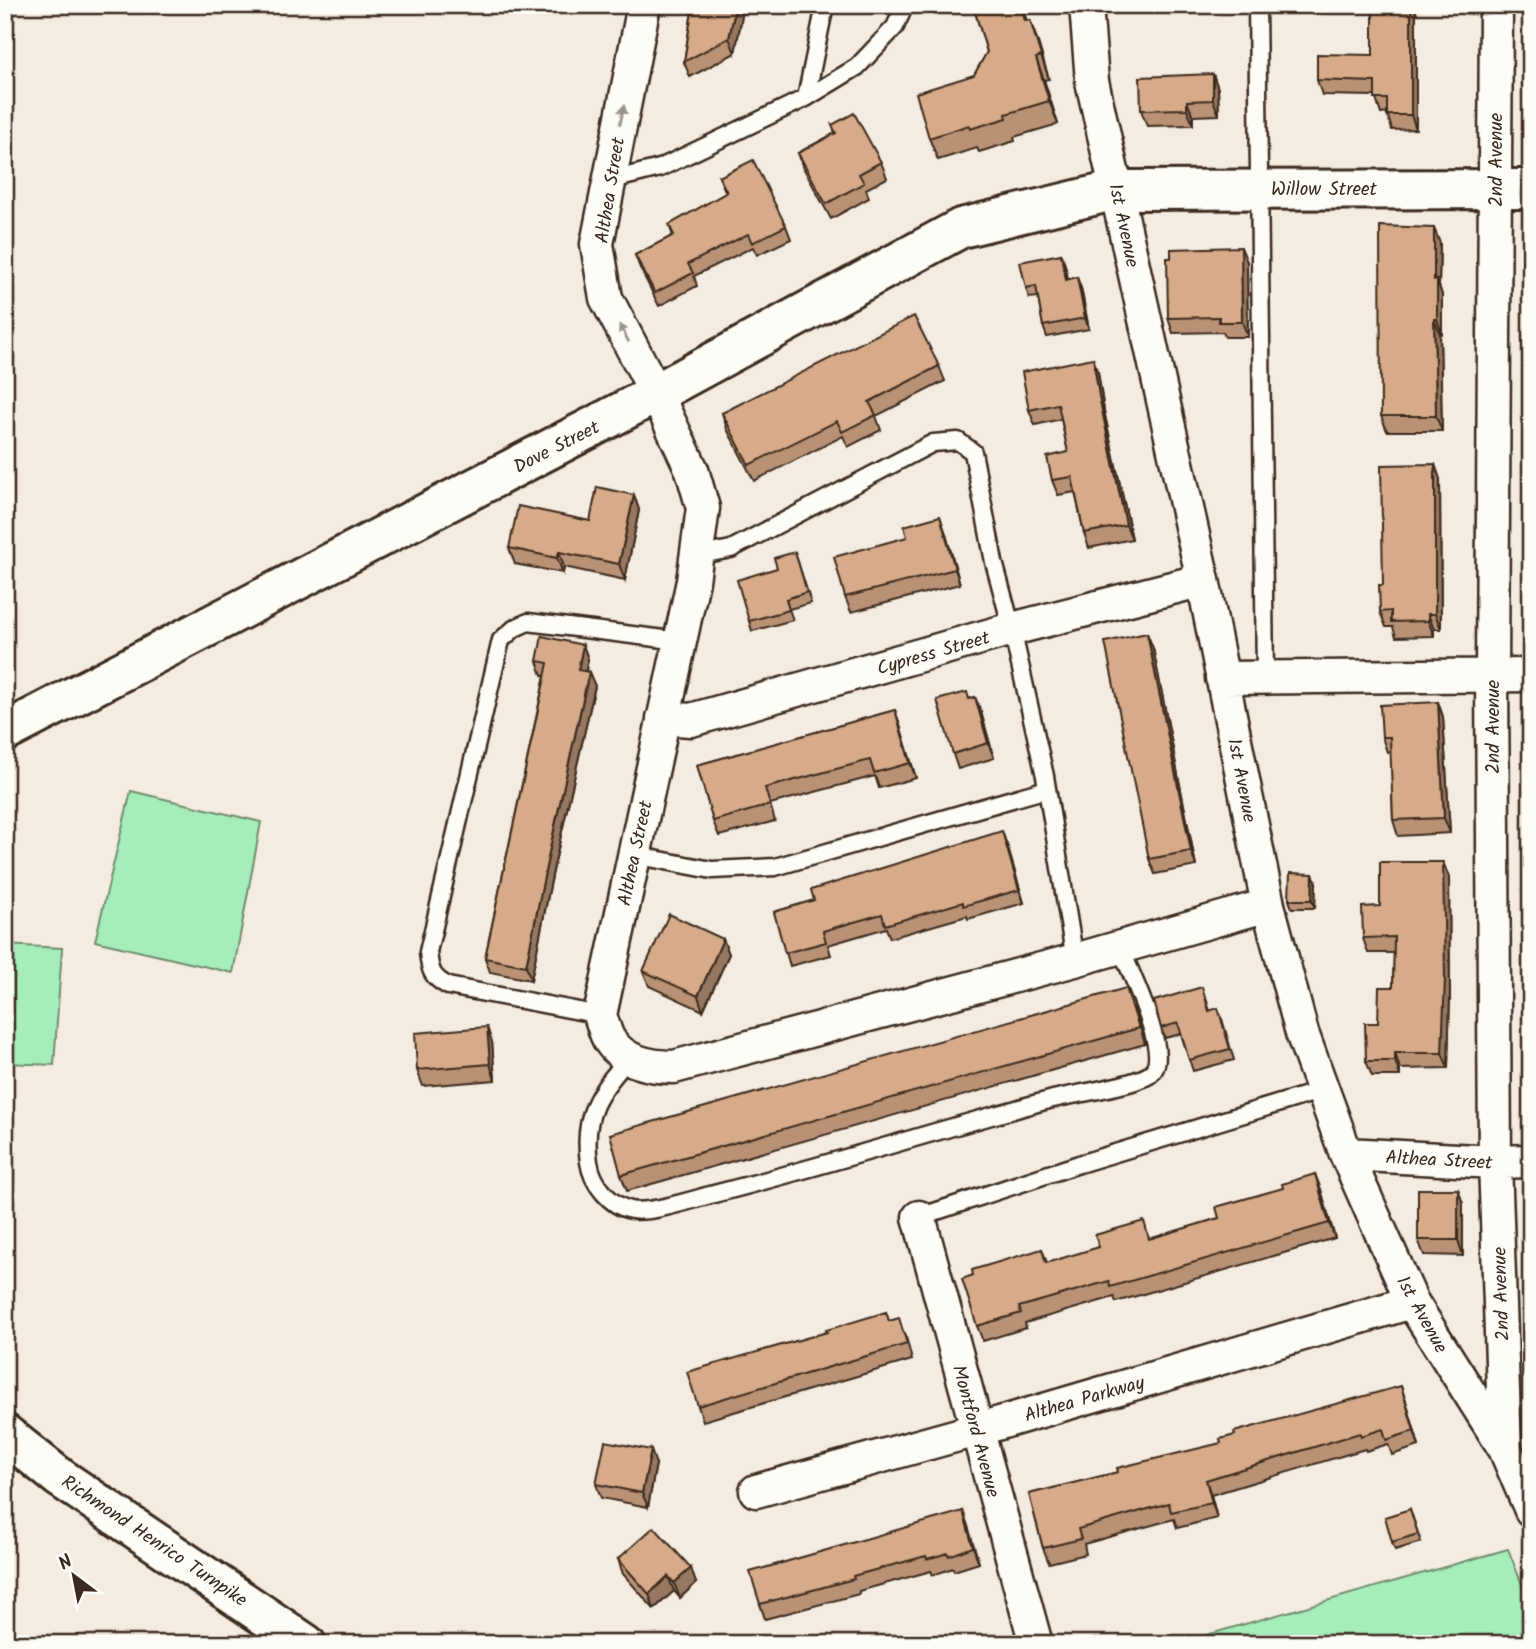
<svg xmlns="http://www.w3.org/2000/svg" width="1536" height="1649" font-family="Kalam,sans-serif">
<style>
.green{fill:#a5eebc;stroke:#708c6d;stroke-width:2}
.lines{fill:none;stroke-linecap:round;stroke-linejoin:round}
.service-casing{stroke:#3b2a1e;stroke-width:21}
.minor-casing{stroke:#3b2a1e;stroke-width:37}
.tertiary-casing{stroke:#3b2a1e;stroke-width:44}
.service{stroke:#fdfcf7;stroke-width:16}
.minor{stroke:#fdfcf7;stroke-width:32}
.tertiary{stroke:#fdfcf7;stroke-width:38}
.wall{fill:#b99276;stroke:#3b2a1e;stroke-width:2}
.shaded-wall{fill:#967760;stroke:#3b2a1e;stroke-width:2}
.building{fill:#d7aa89;stroke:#3b2a1e;stroke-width:2}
.oneway{fill:#9c938a}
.labels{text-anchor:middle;stroke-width:7;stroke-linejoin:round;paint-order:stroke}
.street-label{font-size:19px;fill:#3b2a1e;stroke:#fdfcf7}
</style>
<rect width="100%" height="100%" fill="#f5ece1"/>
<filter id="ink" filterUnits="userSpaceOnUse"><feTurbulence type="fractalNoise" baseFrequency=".0143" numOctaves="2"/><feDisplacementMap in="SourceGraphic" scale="14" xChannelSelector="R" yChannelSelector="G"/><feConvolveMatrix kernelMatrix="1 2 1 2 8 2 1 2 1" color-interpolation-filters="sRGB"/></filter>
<g filter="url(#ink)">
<path class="green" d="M131 791 261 822 233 973 95 941Z
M5 945 62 948 54 1065 5 1063Z
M1508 1549 1531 1607V1644H1175Z"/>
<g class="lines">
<g class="service-casing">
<path id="service" d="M1257 5 1265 677
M806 98 825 5
M608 181 660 168 806 98 857 67 895 27 905 5
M696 556 731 549 933 443 958 441 973 452 994 562 1012 629 1045 776 1075 960
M634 855 712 870 775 867 1047 789
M600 1015 448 986C431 977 430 970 428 952L501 640 515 628 528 622 680 641
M629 1058C599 1092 582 1114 589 1162 592 1183 610 1206 631 1210 650 1214 694 1199 714 1194 809 1170 902 1141 995 1115 1017 1109 1039 1102 1062 1097 1082 1093 1133 1085 1149 1075 1151 1074 1155 1069 1155 1067 1166 1046 1129 969 1120 947
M919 1217 1079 1164 1323 1090"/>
</g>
<g class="minor-casing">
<path id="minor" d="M644 5 597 244 606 298 656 393 692 470 703 508 693 581 600 1015C603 1023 605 1034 610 1041 624 1062 652 1067 674 1067L1075 960 1268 905
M1086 5 1092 81 1203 580 1268 905 1302 1033 1346 1154 1412 1302 1505 1449 1531 1510
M1496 5 1492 675 1495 1162 1505 1448
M1222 678 1531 675
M663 718 691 720 1012 629 1203 580
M1346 1154 1495 1162 1531 1161
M919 1217 1036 1644
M756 1491 976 1430 1412 1302"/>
</g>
<g class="tertiary-casing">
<path id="tertiary" d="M5 732 623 411 961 228 1117 190 1531 189
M5 1434 59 1477 306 1644"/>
</g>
<use href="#service" class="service"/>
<use href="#minor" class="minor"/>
<use href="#tertiary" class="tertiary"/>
</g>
<path class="wall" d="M693 5H744L735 53 690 77 684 62Z
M973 5H1022L1027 21 1030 20 1049 79 1044 80 1058 124 1014 137 1015 141 979 152 977 148 938 160 929 138 974 75 987 52Z
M1358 5H1416V129L1392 130 1387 113 1381 114 1375 96 1322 95 1317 80 1373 55V12L1360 11Z
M1213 74 1218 89 1219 115 1193 116V125L1147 126 1141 110Z
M832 125 881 162 887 178 866 189 869 198 831 219 804 169 798 153 835 133Z
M719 177 786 226 791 239 757 255 753 247 694 276 697 286 659 306 640 268 635 255 673 236 669 225 726 193Z
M1440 243 1439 286 1442 295V334H1440L1442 431H1387L1381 416Z
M1061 254 1065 265 1068 279 1081 288 1089 329 1047 337 1043 326 1038 297 1029 298 1026 288Z
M1247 262 1248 337H1225L1223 332 1173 333 1168 318Z
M939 366 945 381 876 416 881 430 848 447 843 436 754 481 727 429 722 413Z
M1098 372 1104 411 1132 539 1089 548 1084 533 1075 492 1058 495 1052 480 1068 452 1061 419 1035 425 1029 410Z
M1440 479 1441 629H1434V636L1396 637 1393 627H1386L1380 612 1383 585Z
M634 495 639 510 625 580 564 567 563 573 515 564 509 548 590 521Z
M945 531 960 584 851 612 845 597Z
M795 552 811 603 789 609 793 620 752 631 749 621 777 568Z
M583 645 588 659 586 671 595 686 553 871 531 980 490 972 485 958 545 676 542 675 537 661Z
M1153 648 1196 866 1155 874 1149 859Z
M975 697 981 712 994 758 958 769 953 754 969 699Z
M1438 702 1443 717 1450 833 1398 836 1393 820 1391 752H1387L1382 737Z
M895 710 916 778 879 788 875 776 770 804 775 821 719 836 713 821 697 765Z
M1007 845 1024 903 968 919 967 916 890 938 886 928 828 945 831 955 790 966 774 912Z
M1449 877 1450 993 1448 1068 1400 1069V1076H1372L1366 1061 1378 1023 1393 987 1394 953H1368L1363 938 1380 906Z
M1316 881 1315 908H1292L1289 900Z
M723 939 729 954 703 1011 649 986 643 971Z
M1206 998 1210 1011 1222 1019 1234 1060 1193 1071 1181 1034 1165 1038 1161 1028Z
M1134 1007 1145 1044 627 1191 621 1175Z
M492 1042 495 1080 423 1086 417 1070Z
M5 1150 14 1158 13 1188H5Z
M1315 1174 1335 1238 1116 1302 1114 1297 1025 1323 1026 1328 983 1341 977 1326 973 1275 1042 1249 1047 1263 1150 1239 1219 1218Z
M1458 1189 1463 1204V1256L1424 1255 1418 1240Z
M886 1312 889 1321 905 1333 912 1360 703 1421 698 1406 827 1332Z
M1406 1401 1419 1446 1392 1455 1388 1444 1366 1451 1365 1449 1211 1495 1217 1518 1177 1528 1174 1519 1084 1544 1086 1554 1049 1563 1043 1548 1029 1494Z
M656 1464 648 1507 601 1498 596 1484Z
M1410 1509 1421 1542 1395 1550 1392 1542Z
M963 1511 979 1563 954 1571 953 1568 933 1575 931 1571 859 1591V1594L765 1619 760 1604Z
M618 1559 696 1583 680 1598 674 1591 654 1609 623 1574Z"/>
<path class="shaded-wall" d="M736 5H744L735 53 729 38Z
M1411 5H1416V129L1411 115Z
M1030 20 1038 42 1049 79 1041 56Z
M1036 58 1044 80 1058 124 1049 101Z
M1213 74 1218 89 1219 115 1213 100Z
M1187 101 1193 116V125L1187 109Z
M1434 228 1440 243 1439 286 1442 295V334L1437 319 1434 280Z
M1241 247 1247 262 1248 337 1242 322Z
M1061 254 1065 265 1070 290 1066 280Z
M1077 277 1081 288 1089 329 1085 318Z
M1434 319 1440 334 1442 431 1436 416Z
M1093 358 1098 372 1104 411 1132 539 1126 525 1099 396Z
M1435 464 1440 479 1441 629 1435 614Z
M634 495 639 510 625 580 619 564Z
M940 516 945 531 960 584 955 569Z
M559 552 564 567 563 573 557 558Z
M1428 614 1434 629V636L1428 621Z
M1147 633 1153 648 1196 866 1191 851Z
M583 645 588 659 583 684 578 670Z
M589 672 595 686 553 871 531 980 526 966 548 857Z
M975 697 981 712 994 758 988 743Z
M1438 702 1443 717 1450 833 1444 818Z
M895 710 900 725 916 778 910 763Z
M1002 831 1007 845 1024 903 1019 890Z
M1443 862 1449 877 1450 993 1448 1068 1442 1053Z
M1313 874 1316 881 1315 908 1312 900Z
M723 939 729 954 703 1011 698 996Z
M487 1027 492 1042 495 1080 490 1064Z
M1395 1053 1400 1069V1076L1395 1061Z
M11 1151 14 1158 13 1188 10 1180Z
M1315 1174 1321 1189 1335 1238 1329 1223Z
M1458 1189 1463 1204V1256L1458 1240Z
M1401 1386 1406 1401 1419 1446 1414 1431Z
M651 1450 656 1464 648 1507 642 1493Z
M1206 1480 1211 1495 1217 1518 1212 1503Z
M963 1511 968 1526 979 1563 973 1547Z
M691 1568 696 1583 680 1598 674 1583Z
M668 1576 674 1591 654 1609 649 1594Z"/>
<path class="building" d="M693 5H736L729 38 684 62Z
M973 5H1020L1025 21 1030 20 1041 56 1036 58 1049 101 1006 114 1007 118 970 129 969 125 929 138 916 93 974 75 987 52Z
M1373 5H1411V115H1387V99H1375V82L1317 80V54L1373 55Z
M1213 74V100L1187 101V109L1141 110 1140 77Z
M854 113 881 162 859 174 864 183 826 204 798 153 836 133 832 125Z
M753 160 786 226 752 243 748 234 688 264 693 273 655 293 635 255 674 235 669 225 727 192 719 177Z
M1380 226 1434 228V280H1437V319H1434L1436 416H1381Z
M1241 247 1242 322H1219V317L1168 318 1167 258H1171V249Z
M1061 254 1066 280 1077 277 1085 318 1043 326 1036 286 1026 288 1020 262Z
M914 316 939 366 869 402 876 415 842 432 837 421 749 465 722 413Z
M1093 358 1099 396 1126 525 1084 533 1072 477 1052 480 1047 457 1068 452 1058 404 1029 410 1022 372Z
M1435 464V614H1428V621L1391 622V611L1380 612 1379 585H1383L1381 465Z
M597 487 634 495 619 564 559 552 557 558 509 548 518 506 590 521Z
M940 516 955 569 845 597 834 557 907 537 904 526Z
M795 552 807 592 786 599 789 610 749 621 737 580 777 568 774 558Z
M1147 633 1191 851 1149 859 1105 642Z
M542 636 583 645 578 670 589 672 548 857 526 966 485 958 548 663 537 661Z
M967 692 969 699 975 697 988 743 953 754 937 700Z
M1438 702 1444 818 1393 820 1390 737H1382L1380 705Z
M895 710 910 763 874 773 870 760 765 788 770 805 713 821 697 765Z
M1002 831 1019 890 963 906V902L885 925 882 914 823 931 826 942 785 953 774 912 814 900 811 890Z
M1380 862H1443L1445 978 1442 1053H1395V1061H1366L1365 1023H1378L1379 987H1393L1394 937 1363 938 1362 907 1380 906Z
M1290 873 1313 874 1312 900H1289Z
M669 914 723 939 698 996 643 971Z
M1202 987 1209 1011 1218 1008 1230 1049 1189 1060 1178 1023 1161 1028 1154 1001Z
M1126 988 1139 1028 621 1175 610 1134Z
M487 1027 490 1064 417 1070 415 1033Z
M5 1150 11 1151 10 1180H5Z
M1315 1174 1329 1223 1110 1287 1109 1281 1019 1307 1021 1313 977 1326 962 1279 973 1275 972 1270 1042 1249 1046 1263 1099 1247 1095 1235 1144 1221 1149 1239 1219 1218 1216 1207 1283 1188 1282 1184Z
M1418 1189H1458V1240H1418Z
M886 1312 889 1321 899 1318 907 1344 698 1406 687 1372 827 1332 826 1330Z
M1401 1386 1414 1431 1386 1440 1383 1429 1361 1436 1360 1433 1206 1480 1212 1503 1171 1512 1169 1503 1078 1529 1081 1539 1043 1548 1029 1494 1118 1472 1117 1468 1221 1443 1220 1439 1235 1435 1234 1432Z
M605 1441 651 1450 642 1493 596 1484Z
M1410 1509 1418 1534 1392 1542 1385 1517Z
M963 1511 973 1547 949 1556 948 1553 927 1559 926 1556 853 1576 854 1579 760 1604 750 1572Z
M654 1527 691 1568 674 1583 668 1576 649 1594 618 1559Z"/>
<defs><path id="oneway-solid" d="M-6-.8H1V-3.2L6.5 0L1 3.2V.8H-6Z" transform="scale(1.75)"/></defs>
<g class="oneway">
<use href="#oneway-solid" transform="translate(622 115) rotate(-78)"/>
<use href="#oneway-solid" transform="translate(624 333) rotate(-118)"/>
</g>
</g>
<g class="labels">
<g class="street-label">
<text transform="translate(1495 160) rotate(-90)" y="7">2nd Avenue</text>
<text x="1324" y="195">Willow Street</text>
<text transform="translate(609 190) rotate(-81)" y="7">Althea Street</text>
<text transform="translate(1125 225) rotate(78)" y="7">1st Avenue</text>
<text transform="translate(556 446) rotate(-27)" y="7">Dove Street</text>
<text transform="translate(933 652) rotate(-16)" y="7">Cypress Street</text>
<text transform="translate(1492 727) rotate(-90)" y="7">2nd Avenue</text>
<text transform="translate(1243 780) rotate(79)" y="7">1st Avenue</text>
<text transform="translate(634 853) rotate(-78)" y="7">Althea Street</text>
<text transform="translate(1439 1159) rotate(3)" y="7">Althea Street</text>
<text transform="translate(1500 1294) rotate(-92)" y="7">2nd Avenue</text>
<text transform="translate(1423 1314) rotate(61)" y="7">1st Avenue</text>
<text transform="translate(1084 1398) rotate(-16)" y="7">Althea Parkway</text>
<text transform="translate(977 1431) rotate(75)" y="7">Montford Avenue</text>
<text transform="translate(155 1540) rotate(34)" y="7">Richmond Henrico Turnpike</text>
</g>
</g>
<rect width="1536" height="1649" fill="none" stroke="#fdfcf7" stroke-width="28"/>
<rect x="14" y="14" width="1508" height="1621" fill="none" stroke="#3b2a1e" stroke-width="2.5" filter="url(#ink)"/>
<g transform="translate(74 1576) rotate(328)" stroke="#fdfcf7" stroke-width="5" paint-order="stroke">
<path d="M0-5L12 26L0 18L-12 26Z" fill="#3b2a1e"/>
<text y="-10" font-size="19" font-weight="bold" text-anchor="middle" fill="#3b2a1e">N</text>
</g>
</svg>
